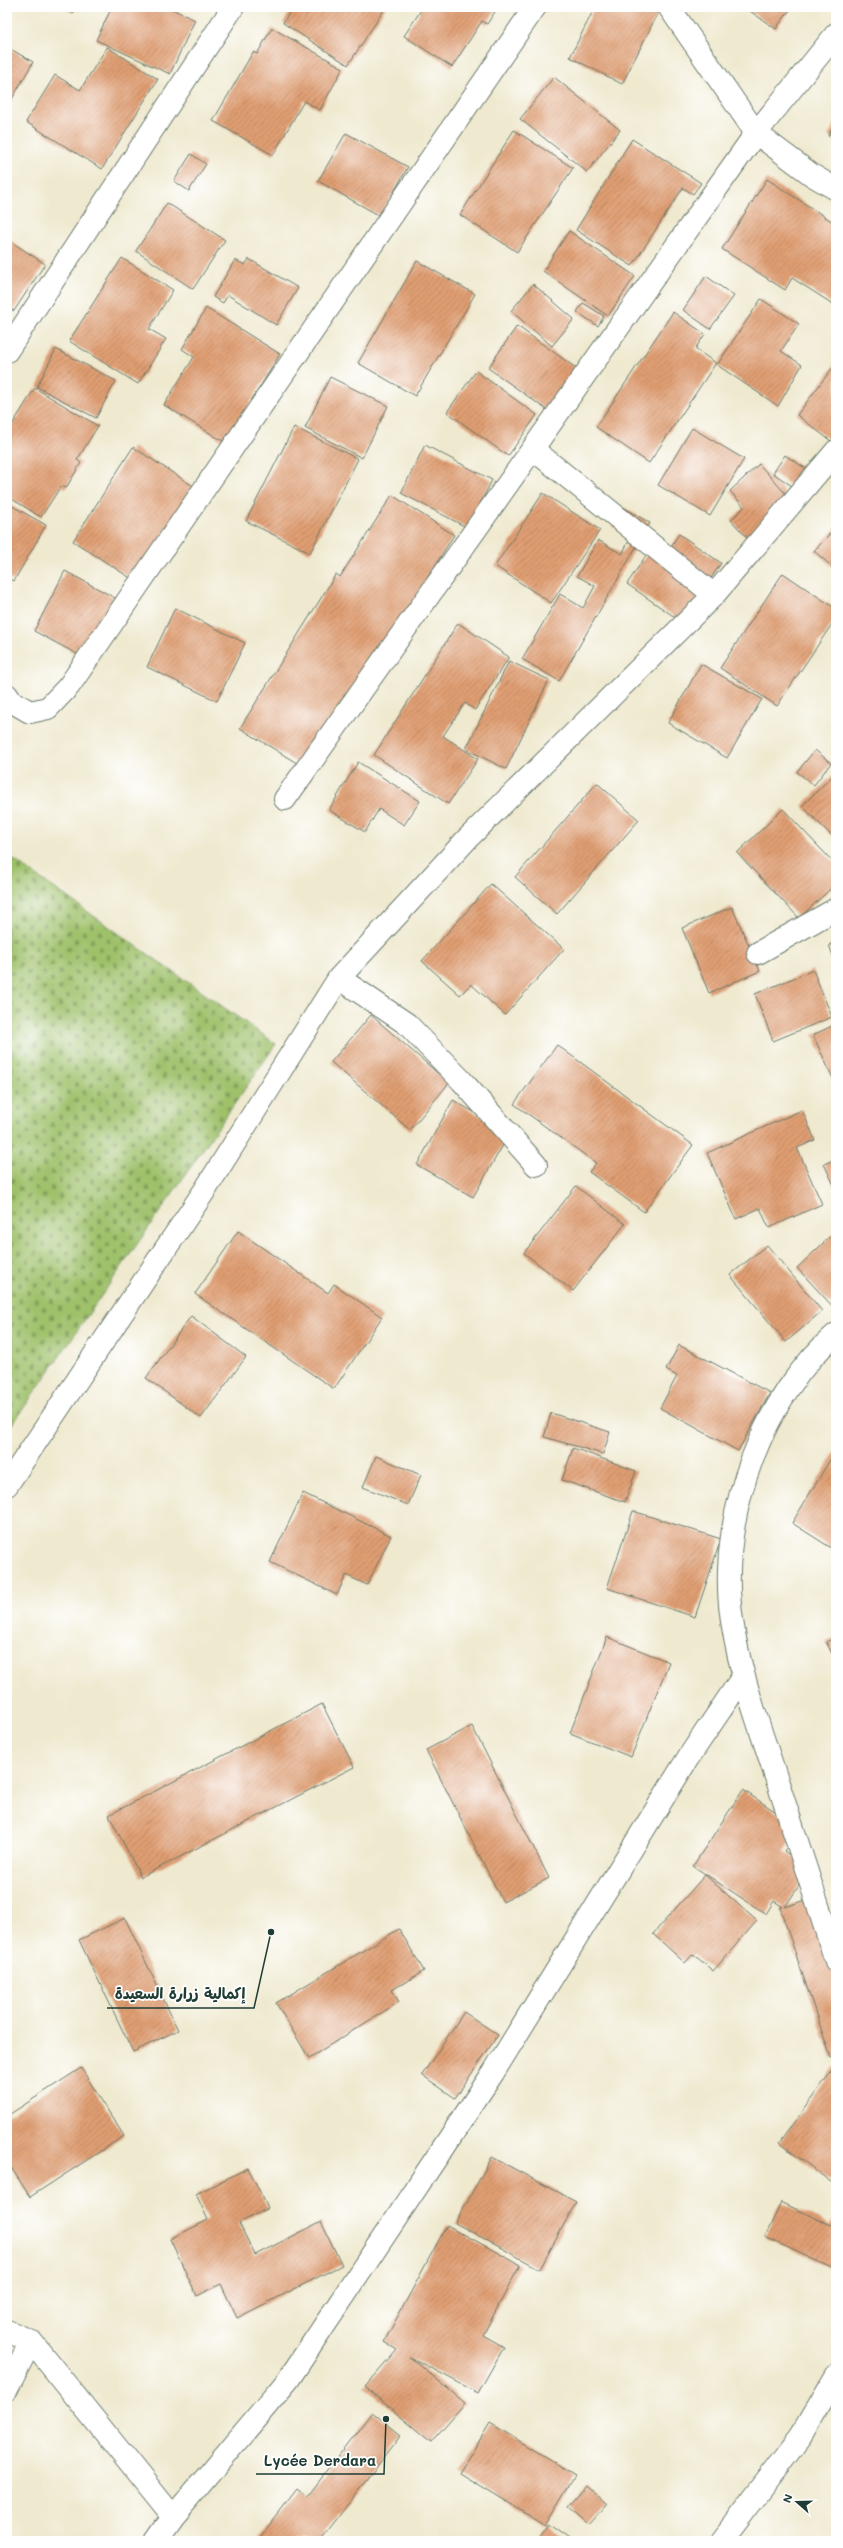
<svg xmlns="http://www.w3.org/2000/svg" width="843" height="2548" font-family="Mali,'Playpen Sans Arabic',sans-serif">
<style>
.cemetery{fill:url(#cemetery-stones);stroke:#5f7f4f}
.building{fill:url(#building-hatch)}
.lines{fill:none;stroke-linecap:round;stroke-linejoin:round}
.street-casing{stroke:#68796a;stroke-width:24}
.secondary-casing{stroke:#68796a;stroke-width:24}
.street{stroke:#fff;stroke-width:22}
.secondary{stroke:#fff;stroke-width:22}
.leader{fill:none;stroke:#1f3d34;stroke-width:1.5}
.callout-dot{fill:#1f3d34;stroke:#fff;stroke-width:1.5}
.callout-label{font-size:15px;text-anchor:middle;font-weight:bold;fill:#1f3d34;stroke:#fff;stroke-width:3.5;stroke-linejoin:round;paint-order:stroke}
</style>
<defs>
<pattern id="cemetery-stones" width="16" height="16" patternUnits="userSpaceOnUse"><rect width="16" height="16" fill="#9fc16a"/><path d="M2 7V4a2 2 0 0 1 4 0v3zM10 15v-3a2 2 0 0 1 4 0v3z" fill="#819e58"/></pattern>
<pattern id="building-hatch" width="6" height="6" patternUnits="userSpaceOnUse"><rect width="6" height="6" fill="#e09e72"/><path d="M-1 1l2-2M0 6l6-6M5 7l2-2" fill="none" stroke="#b5825e"/></pattern>
</defs>
<rect width="100%" height="100%" fill="#fff"/>
<filter id="ink" filterUnits="userSpaceOnUse"><feTurbulence type="fractalNoise" baseFrequency=".025" numOctaves="2"/><feDisplacementMap in="SourceGraphic" scale="8" xChannelSelector="R" yChannelSelector="G"/><feConvolveMatrix kernelMatrix="1 2 1 2 8 2 1 2 1" color-interpolation-filters="sRGB"/></filter>
<filter id="wash" filterUnits="userSpaceOnUse"><feTurbulence type="fractalNoise" baseFrequency=".012" numOctaves="4" result="noise"/><feDisplacementMap in="SourceGraphic" scale="16" xChannelSelector="R" yChannelSelector="G"/><feGaussianBlur stdDeviation="0.9" result="paint"/><feColorMatrix in="noise" values="0 0 0 0 0 0 0 0 0 0 0 0 0 0 0 0 0 1.4 0 .05"/><feComposite in="paint" operator="in"/></filter>
<g filter="url(#wash)">
<rect width="100%" height="100%" fill="#efe9cf"/>
<path class="cemetery" d="M7 855 276 1044 7 1432Z"/>
<g id="blocks">
<path class="building" d="M60 7H76L73 13Z
M112 7H168L195 20 170 74 96 40Z
M293 7H386L348 65 283 23Z
M423 7H498L487 24 482 21 452 67 404 36Z
M595 7H651L659 11 622 84 570 57Z
M744 7H792L776 29Z
M272 28 343 68 320 110 304 101 273 155 213 121 253 52 257 54Z
M7 47 33 62 8 106 7 105Z
M107 47 158 79 102 169 26 122 55 75 80 90Z
M554 77 620 130 587 172 520 119Z
M836 121V140L828 136Z
M514 130 573 168 517 252 460 215Z
M346 133 408 167 380 216 318 181Z
M632 139 701 183 693 194 683 188 632 266 576 230Z
M191 154 206 164 189 191 174 181Z
M767 179 836 224V306L792 278 785 290 722 249Z
M167 203 225 240 193 289 136 251Z
M569 231 635 276 608 316 543 271Z
M7 239 45 264 14 311 7 307Z
M122 258 173 290 149 329 166 339 138 384 69 341Z
M249 259 298 288 276 325 228 295 223 303 213 297 235 260 245 265Z
M417 261 475 294 415 396 358 363Z
M706 276 734 296 710 329 683 310Z
M533 284 574 319 552 346 511 311Z
M761 299 799 324 781 351 802 365 778 406 717 365Z
M583 303 604 316 598 326 577 312Z
M206 308 280 354 226 443 164 405 194 357 182 349Z
M673 312 705 334 695 349 716 363 649 463 596 427Z
M517 326 576 368 547 410 488 368Z
M56 349 116 381 96 418 37 387Z
M836 363V445L797 415Z
M476 371 537 415 508 456 447 412Z
M330 377 388 406 362 458 305 428Z
M35 388 98 426 77 460 81 463 66 488 61 486 41 517 7 496V433Z
M294 427 358 459 310 553 246 521Z
M692 428 744 459 710 516 658 485Z
M425 445 492 480 468 528 401 493Z
M133 447 193 486 135 581 73 541Z
M785 455 820 478 808 497 773 473Z
M759 464 793 502 750 541 731 520 744 507 730 491Z
M543 493 600 530 551 603 495 566Z
M392 495 454 535 308 770 240 728 336 574 340 577Z
M7 503 46 525 14 581 7 578Z
M623 507 650 523 559 681 522 659 560 594 583 608 595 586 577 576 598 540 622 554 631 537 612 526Z
M836 527V570L814 551Z
M679 534 721 563 682 622 627 584 649 551 662 560Z
M65 571 119 600 88 660 34 631Z
M783 573 836 609V618L777 706 720 668Z
M175 608 245 643 217 701 147 667Z
M458 623 509 657 475 710 465 703 443 736 478 759 448 804 374 755Z
M509 661 549 680 506 769 466 749Z
M701 664 762 699 727 758 668 723Z
M815 750 831 763 814 785 797 772Z
M358 762 420 801 404 825 379 809 365 832 329 810Z
M836 772V840L802 806Z
M597 783 639 820 557 914 515 877Z
M783 809 836 865V884L799 918 737 853Z
M491 884 564 949 505 1015 471 984 460 995 422 961Z
M732 907 760 971 709 993 682 928Z
M836 943V964L829 945Z
M813 970 832 1017 773 1041 755 994Z
M371 1015 449 1083 410 1130 331 1062Z
M836 1024V1085L813 1035Z
M557 1045 693 1145 644 1212 589 1172 596 1163 514 1104Z
M453 1100 510 1133 473 1197 417 1165Z
M802 1110 815 1140 797 1148 822 1204 769 1228 760 1208 736 1219 707 1153Z
M836 1159V1189L824 1164Z
M576 1186 625 1224 573 1291 524 1253Z
M238 1231 328 1293 334 1284 382 1317 334 1389 195 1294Z
M836 1231V1310L797 1268Z
M767 1245 822 1311 786 1342 730 1275Z
M191 1316 246 1357 201 1418 146 1378Z
M679 1345 770 1393 738 1451 660 1408 677 1376 666 1370Z
M551 1413 610 1432 603 1454 544 1437Z
M573 1448 636 1471 625 1502 562 1480Z
M836 1450V1551L792 1523Z
M376 1456 421 1475 408 1505 363 1487Z
M303 1493 391 1536 367 1585 346 1575 337 1595 270 1562Z
M633 1511 721 1539 695 1617 607 1588Z
M607 1637 669 1662 631 1757 570 1733Z
M836 1637V1661L826 1642Z
M322 1704 354 1767 141 1877 109 1815Z
M472 1726 549 1878 503 1902 426 1750Z
M743 1790 800 1828 784 1851 810 1869 785 1907 815 1897 836 1959V2056L831 2058 780 1908 783 1907 774 1901 766 1914 693 1866Z
M705 1875 757 1921 713 1971 693 1954 685 1963 653 1934Z
M125 1918 178 2030 133 2052 79 1940Z
M399 1929 424 1971 392 1990 399 2002 309 2058 276 2003Z
M464 2012 498 2035 455 2098 422 2075Z
M836 2065V2185L779 2143Z
M81 2068 124 2136 30 2197 7 2161V2116Z
M492 2157 576 2202 540 2269 455 2223Z
M248 2168 268 2208 239 2223 255 2255 321 2222 342 2265 237 2318 221 2284 197 2296 170 2239 208 2220 196 2194Z
M781 2202 830 2225 836 2217V2270L765 2237Z
M447 2225 520 2265 483 2335 504 2347 478 2393 410 2357 465 2403 431 2442 365 2387 397 2350 384 2342Z
M372 2412 401 2435 320 2541H257L297 2489 307 2497Z
M490 2423 575 2475 545 2525 460 2473Z
M587 2485 607 2503 589 2524 569 2506Z
M548 2524 572 2541H536Z"/>
</g>
</g>
<g filter="url(#ink)">
<use href="#blocks" fill-opacity="0" stroke="#68796a" stroke-width="1"/>
<g class="lines">
<g class="street-casing">
<path id="street" d="M669 7 756 133 812 175 836 189
M7 351 233 7
M534 450 714 595
M7 695 11 701 30 712 48 708 69 686 535 7
M285 799 756 133 836 34
M758 953 836 909
M339 978 407 1024 462 1081 536 1165
M7 1485 205 1190 339 978 468 838 714 595 836 451
M7 2331 31 2341 173 2517
M7 2389 31 2341
M156 2541 173 2517 288 2380 493 2073 688 1758 742 1678"/>
</g>
<g class="secondary-casing">
<path id="secondary" d="M836 1334C764 1396 721 1511 730 1605 736 1663 756 1716 774 1771 795 1834 815 1897 836 1961
M721 2541 801 2436 836 2376"/>
</g>
<use href="#street" class="street"/>
<use href="#secondary" class="secondary"/>
</g>
</g>
<path class="leader" d="M271 1932L254 2008H107M386 2419L384 2474H256"/>
<g class="callout-dot">
<circle cx="271" cy="1932" r="4"/>
<circle cx="386" cy="2419" r="4"/>
</g>
<g class="callout-label">
<text x="180" y="1999">إكمالية زرارة السعيدة</text>
<text x="320" y="2466">Lycée Derdara</text>
</g>
<rect width="843" height="2548" fill="none" stroke="#fff" stroke-width="24"/>
<g transform="translate(797 2502) rotate(290)" stroke="#ffffff" stroke-width="3" paint-order="stroke">
<path d="M0-3L7 15L0 10L-7 15Z" fill="#1f3d34"/>
<text y="-6" font-size="11" font-weight="bold" text-anchor="middle" fill="#1f3d34">N</text>
</g>
</svg>
